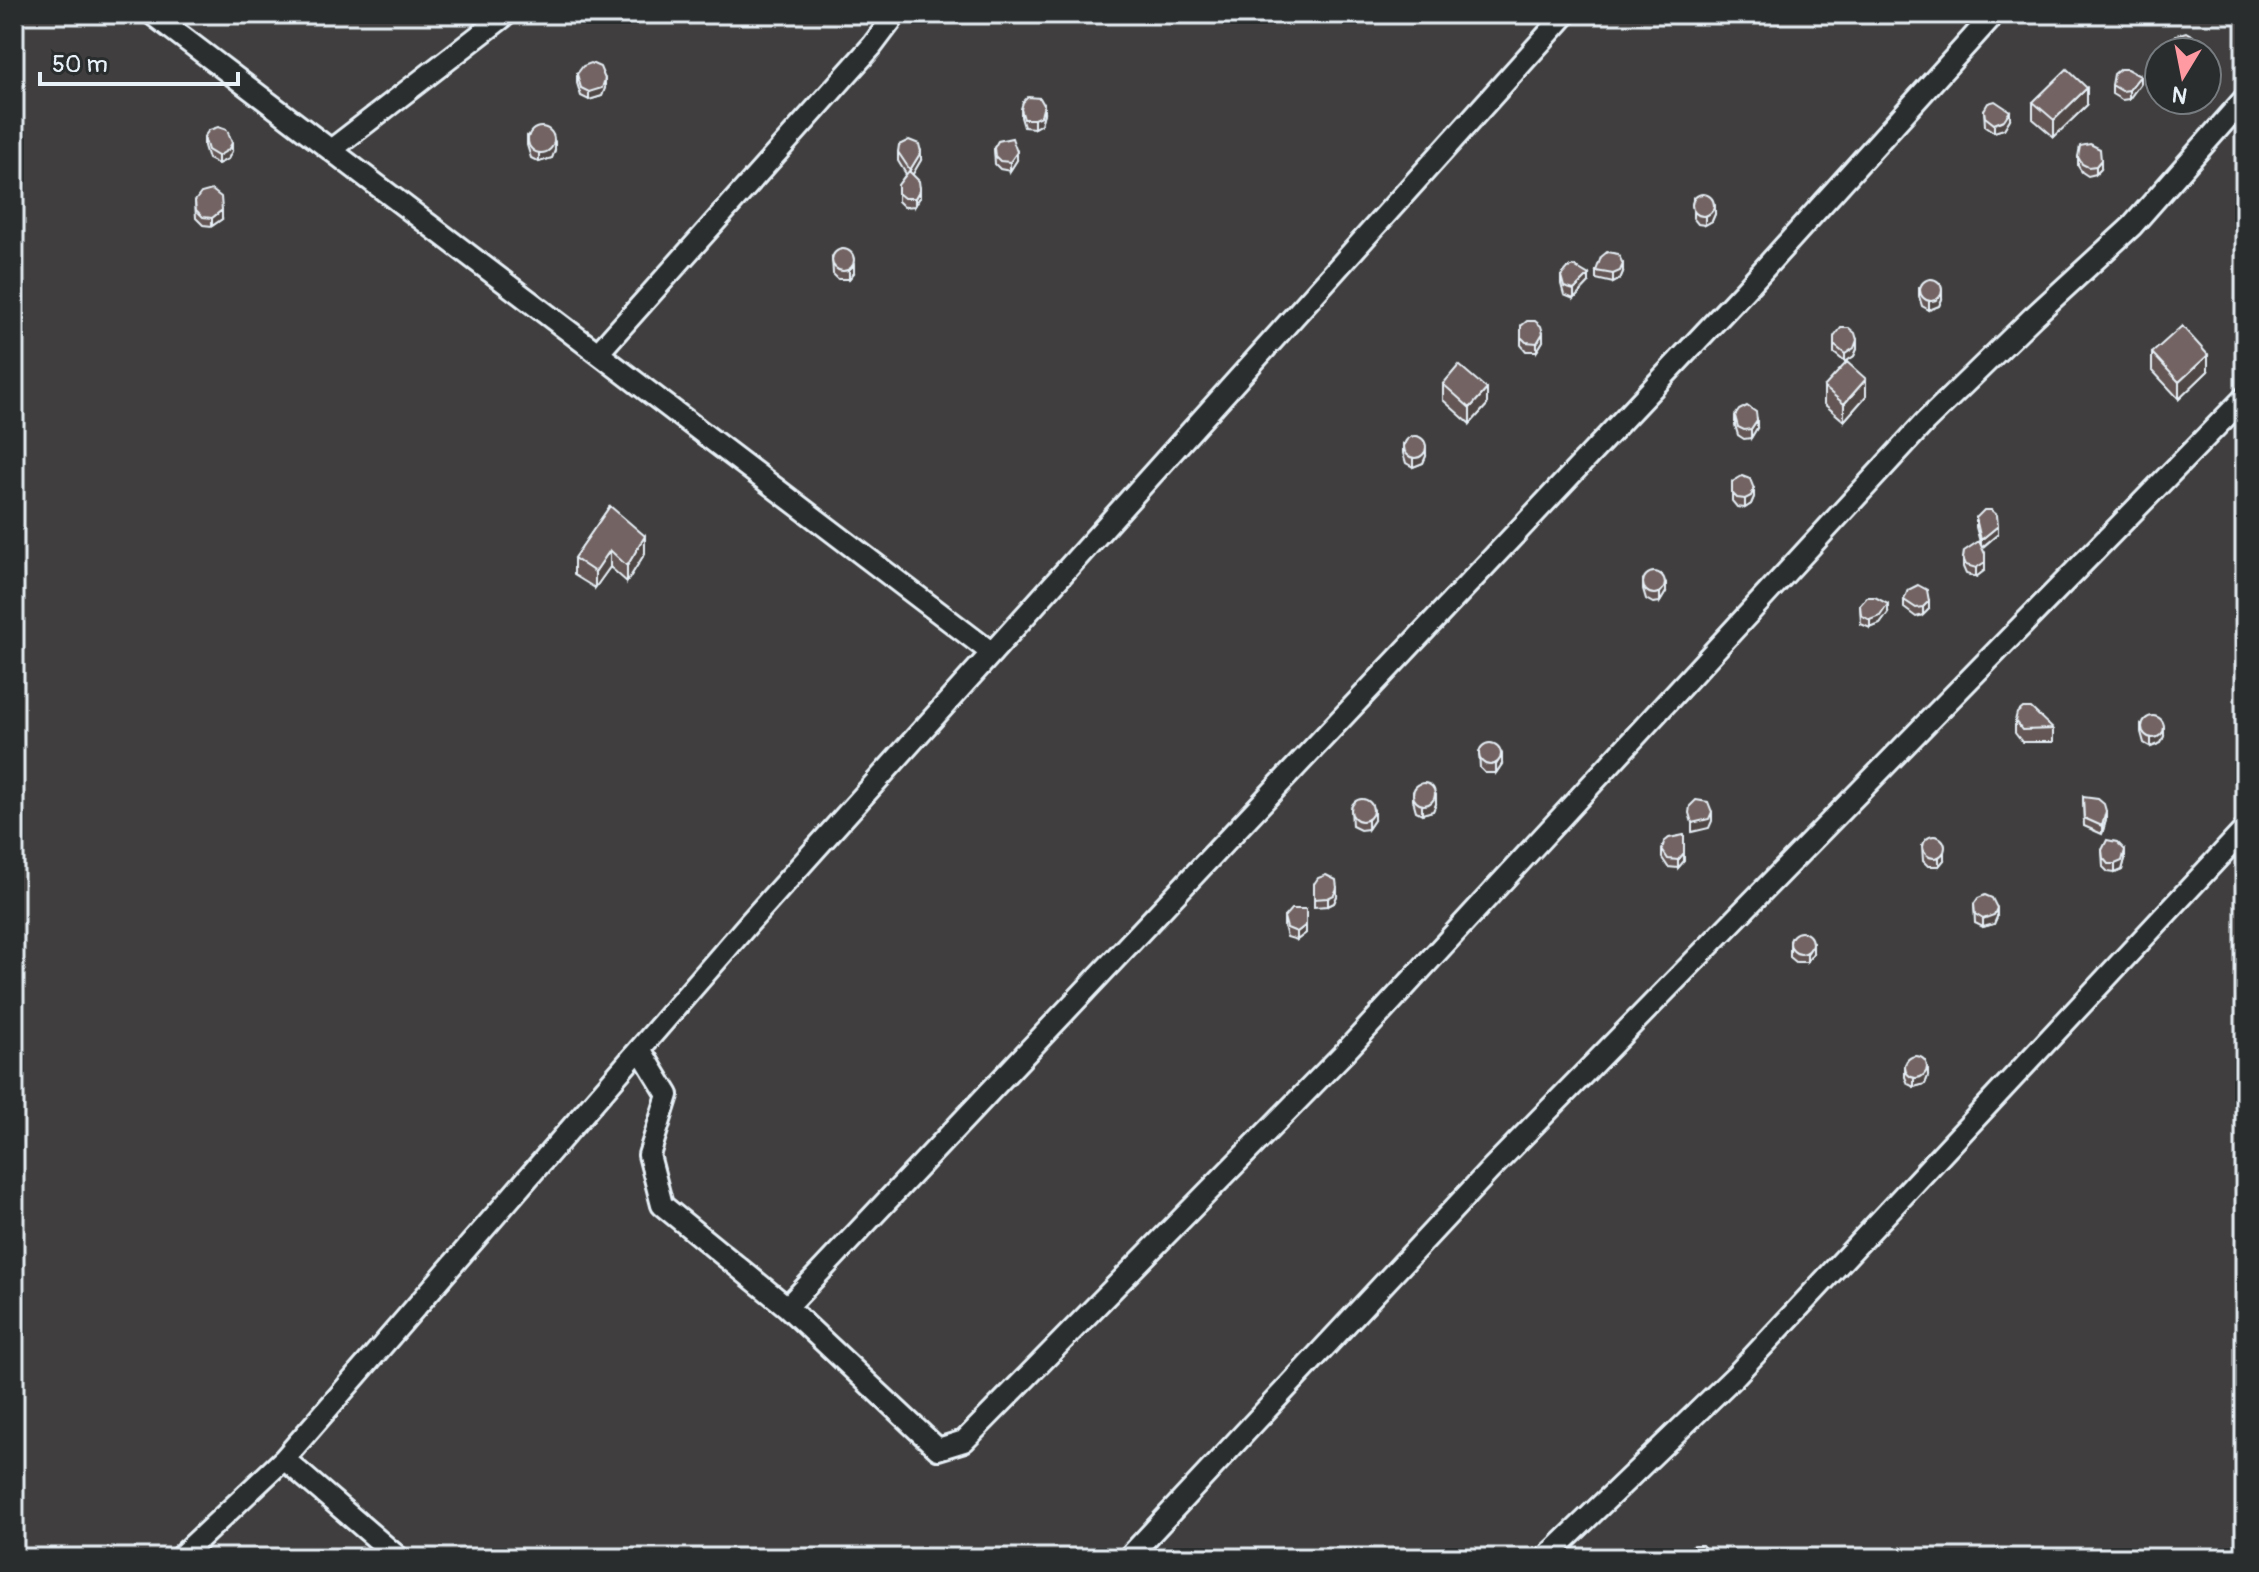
<svg xmlns="http://www.w3.org/2000/svg" width="2259" height="1572" font-family="Pangolin,sans-serif">
<style>
.lines{fill:none;stroke-linecap:round;stroke-linejoin:round}
.minor-casing{stroke:#e8f1f8;stroke-width:26}
.minor{stroke:#2a2d2e;stroke-width:20}
.wall{fill:#635654;stroke:#e8f1f8;stroke-width:2}
.shaded-wall{fill:#504645;stroke:#e8f1f8;stroke-width:2}
.building{fill:#736462;stroke:#e8f1f8;stroke-width:2}
</style>
<rect width="100%" height="100%" fill="#403e3e"/>
<filter id="ink" filterUnits="userSpaceOnUse"><feTurbulence type="fractalNoise" baseFrequency=".0125" numOctaves="2"/><feDisplacementMap in="SourceGraphic" scale="16" xChannelSelector="R" yChannelSelector="G"/><feConvolveMatrix kernelMatrix="1 2 1 2 8 2 1 2 1" color-interpolation-filters="sRGB"/></filter>
<g filter="url(#ink)">
<g class="lines">
<g class="minor-casing">
<path id="minor" d="M152 14 992 653
M331 150 507 14
M598 353 872 46 896 14
M640 1049 668 1095 649 1155 662 1205 787 1307 938 1449 964 1441 1346 1051 1924 423 2033 317 2132 226 2245 98
M787 1307 1745 290 1994 14
M179 1558 284 1459
M399 1558 284 1459 749 923 1566 14
M1128 1558 1490 1170 2245 397
M1546 1558 1736 1375 2245 829"/>
</g>
<use href="#minor" class="minor"/>
</g>
<path class="wall" d="M659 14H675L674 15 665 17Z
M2159 54V82L2149 80V71Z
M577 74 605 88 602 96 589 100 581 96 577 83Z
M2140 84 2129 99 2122 100 2112 94V85Z
M2033 102 2087 105 2054 137 2033 119Z
M1021 109 1044 113 1041 124 1034 128 1024 127 1021 117Z
M1984 110 2010 119 2004 129 1994 132 1985 126Z
M527 136 555 150 552 158 539 162 531 158 527 145Z
M204 137 232 151 228 159 218 164 208 159 204 146Z
M994 148 1017 160 1010 171 1000 169 995 164Z
M898 152 921 160 912 175 920 197 915 206 904 207 898 201V185L906 174 898 161Z
M2078 157 2101 169 2096 174 2088 176 2082 172 2078 166Z
M1693 198 1715 214 1712 221 1705 225 1698 224 1693 218Z
M195 201 222 219 212 226 203 225 196 218Z
M832 257 854 273 849 279H838L833 274Z
M1596 271 1623 272 1620 279 1613 283 1596 279Z
M1561 276 1589 283 1574 299 1564 295 1561 284Z
M1919 287 1942 299 1939 306 1929 310 1922 306 1919 296Z
M1521 326 1543 341 1537 351H1526L1521 345Z
M1834 337 1857 349 1854 356 1845 362 1834 353Z
M2152 353 2208 371 2179 399 2152 370Z
M1443 384 1487 405 1470 424 1443 400Z
M1824 387 1866 396 1844 421 1824 404Z
M1735 416 1757 428 1751 438 1744 439 1738 435 1735 425Z
M1403 444 1426 456 1423 463 1413 467 1406 463 1403 453Z
M1732 482 1754 497 1751 504 1745 508 1737 507 1732 501Z
M610 506 645 553 627 582 610 567 595 588 574 575V558Z
M1976 518 1998 534 1982 548 1985 570 1976 577 1966 574 1963 567V558L1980 542 1976 527Z
M1643 580 1666 592 1660 602 1653 603 1646 599 1643 589Z
M1908 590 1929 609 1923 615 1916 617 1904 608V600Z
M1860 605 1888 613 1880 624 1870 628 1861 624Z
M2015 721 2053 729V742H2022L2015 733Z
M2141 724 2164 736 2161 743 2151 747 2144 743 2141 732Z
M1479 752 1502 764 1496 773H1485L1480 768Z
M1413 792 1436 804 1433 811 1422 814 1416 811 1413 800Z
M2083 797 2106 820 2102 834 2084 826Z
M1351 808 1374 820 1368 829 1360 830 1352 826Z
M1684 835V861L1678 868 1668 867 1662 858V850Z
M1922 845 1944 860 1939 866H1928L1923 861Z
M2102 850 2125 859 2122 870 2115 873 2108 872 2103 867Z
M1314 884 1337 896 1334 903 1328 906 1314 907Z
M1974 904 1997 917 1994 924 1983 927 1975 923Z
M1306 909V933L1297 940 1287 937 1284 926V917Z
M1790 941 1813 953 1807 962H1796L1790 957Z
M1905 1068 1928 1076 1925 1084 1914 1087 1908 1084 1905 1077Z"/>
<path class="shaded-wall" d="M2140 76V84L2129 99V90Z
M605 79V88L602 96 589 100V92Z
M2087 88V105L2054 137V120Z
M1044 105V113L1041 124 1034 128V119Z
M2010 111V119L2004 129 1994 132V124Z
M555 142V150L552 158 539 162V154Z
M232 143V151L228 159 218 164V156Z
M921 152V160L910 179V170Z
M1017 152V160L1010 171V162Z
M2101 160V169L2096 174V166Z
M920 189V197L915 206V198Z
M1715 206V214L1712 221 1705 225V216Z
M222 210V219L212 226V218Z
M1623 264V272L1620 279 1613 283V274Z
M854 265V273L849 279V270Z
M1589 275V283L1574 299V290Z
M1942 291V299L1939 306 1929 310V302Z
M1543 333V341L1537 351V343Z
M1857 340V349L1854 356 1845 362V354Z
M2208 355V371L2179 399V382Z
M1866 379V396L1844 421V404Z
M1487 389V405L1470 424V408Z
M1757 420V428L1751 438V429Z
M1426 448V456L1423 463 1413 467V458Z
M1754 489V497L1751 504 1745 508V499Z
M1998 526V534L1981 548V540Z
M645 536V553L627 582V566Z
M610 550V567L595 588V572Z
M1985 554V570L1976 577V568Z
M1666 584V592L1660 602V593Z
M1929 601V609L1923 615V607Z
M1888 604V613L1880 624 1870 628V620Z
M2164 728V736L2161 743 2151 747V738Z
M1502 755V764L1496 773V765Z
M1436 795V804L1433 811 1422 814V806Z
M1374 811V820L1368 829V820Z
M2106 811V820L2102 834V826Z
M1712 812V821L1709 828 1692 832V823Z
M2125 850V859L2122 870 2115 873V864Z
M1944 852V860L1939 866V857Z
M1684 853V861L1678 868V860Z
M1337 888V896L1334 903 1328 906V898Z
M1997 908V917L1994 924 1983 927V919Z
M1306 925V933L1297 940V932Z
M1813 944V953L1807 962V954Z
M1928 1068V1076L1925 1084 1914 1087V1079Z"/>
<path class="building" d="M2186 32 2193 36 2196 44 2191 52H2163L2170 49 2176 35Z
M2159 54V74L2149 71 2157 55Z
M591 63 600 67 605 79 602 88 589 92 581 88 577 74 583 66Z
M2067 69 2087 88 2054 120 2033 102Z
M2120 69H2127L2140 76 2129 90 2122 91 2112 85 2114 74Z
M1028 97 1040 98 1044 105 1041 116 1034 119H1024L1021 109 1023 102Z
M1995 101 2010 111 2004 120 1994 124 1985 117 1984 110 1988 103Z
M528 140a13 13 0 1 1 26 0a13 13 0 1 1-26 0Z
M218 127 227 130 232 143 228 150 218 156 208 150 204 137 209 130Z
M1012 138 1017 152 1010 162 1000 161 995 156 994 148 998 141Z
M909 140 919 144 921 152 910 170 898 152 899 145Z
M2090 144 2100 149 2101 160 2096 166 2088 167 2082 164 2078 157 2080 146Z
M909 171 919 181 920 189 915 198H904L898 193V185Z
M212 190 221 197 222 210 212 218 203 217 196 210 195 201 201 193Z
M1692 205a11 11 0 1 1 22 0a11 11 0 1 1-22 0Z
M832 260a11 11 0 1 1 22 0a11 11 0 1 1-22 0Z
M1607 252 1618 254 1623 264 1620 271 1613 274 1596 271 1601 257Z
M1574 266 1589 275 1574 290 1564 287 1561 276 1568 268Z
M1920 290a11 11 0 1 1 22 0a11 11 0 1 1-22 0Z
M1527 321H1535L1541 326 1543 333 1537 343 1526 342 1521 337V326Z
M2182 326 2208 355 2179 382 2152 353Z
M1841 328H1849L1855 333 1857 340 1854 348 1845 354 1834 345V337Z
M1847 362 1866 379 1844 404 1824 387Z
M1459 365 1487 389 1470 408 1443 384Z
M1747 406 1756 412 1757 420 1751 429 1744 430 1738 427 1735 416 1739 410Z
M1404 447a11 11 0 1 1 22 0a11 11 0 1 1-22 0Z
M1742 476 1750 479 1754 489 1751 496 1745 499 1737 498 1732 493V482Z
M610 506 645 536 627 566 610 550 595 572 574 558Z
M1984 510H1991L1997 515 1998 526 1981 540 1976 518Z
M1979 541 1985 554V562L1976 568 1966 565 1963 558 1964 551Z
M1643 583a11 11 0 1 1 22 0a11 11 0 1 1-22 0Z
M1918 585 1927 590 1929 601 1923 607 1916 608 1904 600 1908 590Z
M1867 597H1875L1888 604 1880 616 1870 620 1861 615 1860 605Z
M2023 708H2031L2053 729 2022 730 2015 721 2017 713Z
M2142 727a11 11 0 1 1 22 0a11 11 0 1 1-22 0Z
M1479 754a11 11 0 1 1 22 0a11 11 0 1 1-22 0Z
M1413 794a11 11 0 1 1 22 0a11 11 0 1 1-22 0Z
M2083 797 2098 799 2104 804 2106 811 2102 826 2084 818Z
M1351 810a11 11 0 1 1 22 0a11 11 0 1 1-22 0Z
M1696 800 1708 802 1712 812 1709 819 1692 823 1689 813 1690 806Z
M1684 835V853L1678 860 1668 859 1662 850 1664 842 1669 838Z
M1923 847a11 11 0 1 1 22 0a11 11 0 1 1-22 0Z
M2107 840 2117 842 2125 850 2122 861 2115 864H2108L2103 858 2102 850Z
M1326 875 1336 880 1337 888 1334 895 1328 898 1314 899V884L1318 878Z
M1985 895 1992 898 1997 908 1994 915 1983 919 1975 914 1974 904 1978 898Z
M1291 909H1306V925L1297 932 1287 928 1284 917Z
M1790 943a11 11 0 1 1 22 0a11 11 0 1 1-22 0Z
M1905 1067a11 11 0 1 1 22 0a11 11 0 1 1-22 0Z
M1694 1545H1702L1709 1553V1558H1685L1688 1550Z"/>
</g>
<rect width="2259" height="1572" fill="none" stroke="#2a2d2e" stroke-width="48"/>
<rect x="24" y="24" width="2211" height="1524" fill="none" stroke="#e8f1f8" stroke-width="3" filter="url(#ink)"/>
<g transform="translate(2183 76) rotate(190)"><circle r="38" fill="#2a2d2e" stroke="#767b7f" stroke-width="2"/>
<path d="M0-6L14 30L0 20L-14 30Z" fill="#ff9aa2"/>
<text y="-12" font-size="22" font-weight="bold" text-anchor="middle" fill="#e8f1f8">N</text>
</g>
<path d="M40 72v12h198v-12" fill="none" stroke="#e8f1f8" stroke-width="4"/>
<text x="52" y="72" font-size="24" fill="#e8f1f8" stroke="#2a2d2e" stroke-width="6" paint-order="stroke">50 m</text>
</svg>
